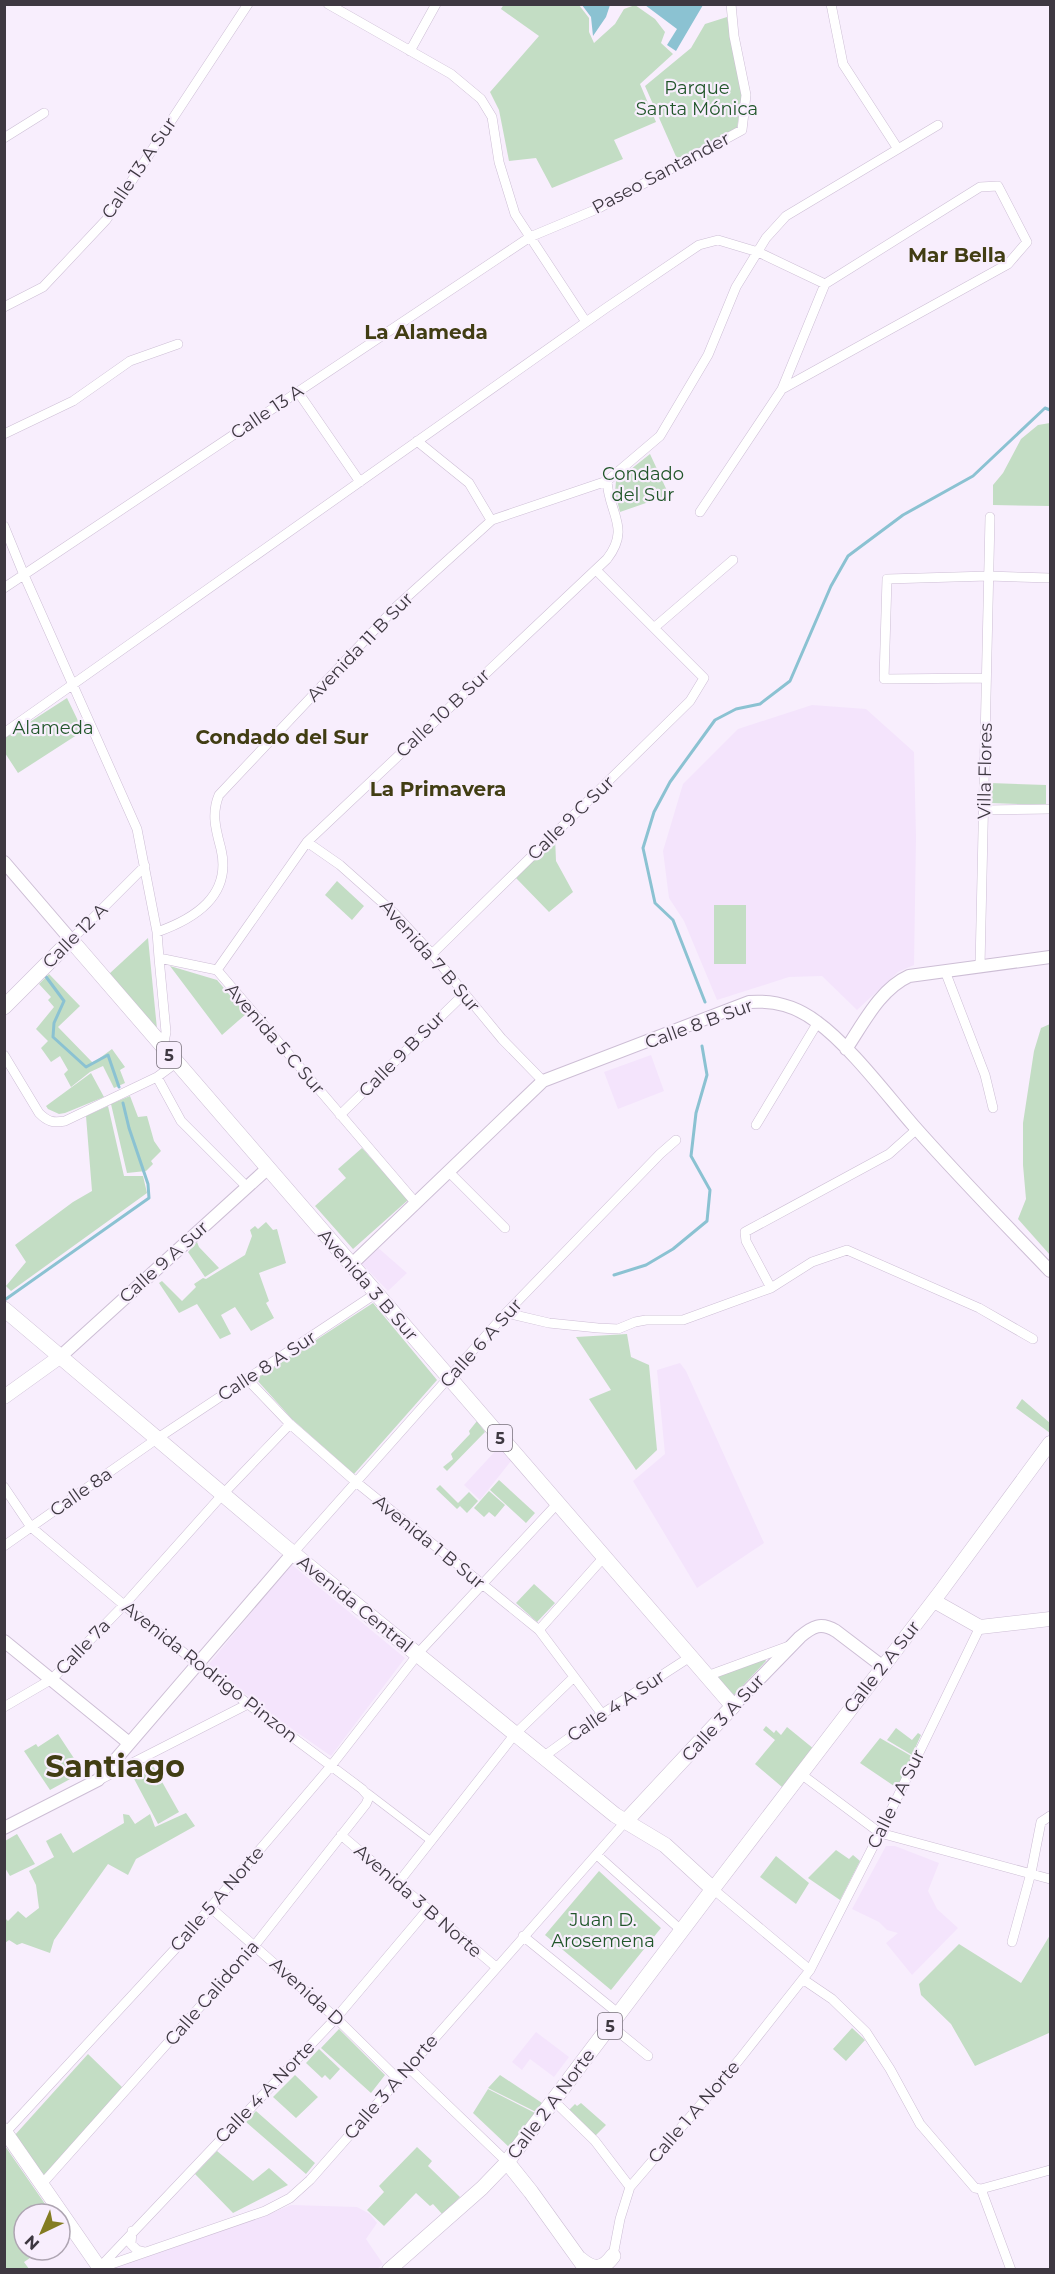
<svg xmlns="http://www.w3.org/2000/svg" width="1055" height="2274" font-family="Montserrat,sans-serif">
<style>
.built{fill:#f4e4fc}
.green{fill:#c3ddc4}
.water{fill:#8bc2d2}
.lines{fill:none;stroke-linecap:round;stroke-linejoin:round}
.stream{stroke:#8bc2d2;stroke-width:3}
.pedestrian-casing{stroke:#cdbed5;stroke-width:8}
.minor-casing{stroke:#cdbed5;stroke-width:10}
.tertiary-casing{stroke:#cdbed5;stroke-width:14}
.secondary-casing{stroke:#cdbed5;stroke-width:15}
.primary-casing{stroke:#cdbed5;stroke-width:16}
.pedestrian{stroke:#fff;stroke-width:7}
.minor{stroke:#fff;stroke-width:9}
.tertiary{stroke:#fff;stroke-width:12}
.secondary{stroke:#fff;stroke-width:14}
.primary{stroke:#fff;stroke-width:15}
.labels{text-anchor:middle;stroke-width:4.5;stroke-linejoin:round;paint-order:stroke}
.shield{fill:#f8eefd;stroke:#766f79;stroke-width:1.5}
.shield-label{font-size:16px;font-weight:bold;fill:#3e3841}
.park-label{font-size:18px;fill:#21562a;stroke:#f8eefd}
.street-label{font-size:18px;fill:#3e3841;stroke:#f8eefd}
.neighbourhood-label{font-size:20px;font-weight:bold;fill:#413d13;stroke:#f8eefd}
.town-label{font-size:30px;font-weight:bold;fill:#413d13;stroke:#f8eefd}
</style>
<rect width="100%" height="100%" fill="#f8eefd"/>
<path class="built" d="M812 705 866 709 914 752 916 837 914 965 898 972 857 1010 822 976 789 977 717 1000 684 921 669 898 663 851 683 784 738 729Z
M651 1055 664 1091 618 1109 604 1072Z
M376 1246 407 1273 388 1291 360 1262Z
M680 1363 686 1371 764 1543 697 1588 633 1481 665 1454 657 1370Z
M499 1447 511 1461 480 1500 464 1485Z
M291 1564 405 1658 331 1756 266 1711 209 1664Z
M886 1846H895L939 1863 928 1891 937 1909 958 1928 912 1975 886 1943 898 1933 887 1930 879 1922 852 1909Z
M536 2032 569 2057 554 2077 530 2059 522 2070 512 2062Z
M291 2205 357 2207 370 2214 377 2223 366 2239 383 2264 376 2270 115 2268 140 2258 260 2218Z"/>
<path class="green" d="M504 4 579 5 589 18V32L594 43 615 24 624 9 635 5 655 19 665 32 661 43 673 54 640 84 656 122 614 140 623 159 552 188 536 158 509 161 499 110 490 92 539 36 501 9Z
M727 17 742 93 737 129 678 161 645 86 691 48 705 24Z
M1050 423V506L993 505V485L1003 473 1021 439 1038 425Z
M650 454 669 495 620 512 615 493 616 481Z
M67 698 83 731 18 773 5 753V738Z
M990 783 1046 785V805L989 803Z
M555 837 556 861 573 892 549 912 516 878Z
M337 881 364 906 352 920 325 895Z
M714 905H746V964H714Z
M148 938 157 1029 109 974Z
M170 966 217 980 246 1014 222 1035Z
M49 974 80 1006 58 1027 93 1063 112 1049 125 1067 120 1070 125 1083 114 1088 103 1066 90 1072 71 1087 64 1074 68 1070 60 1056 51 1062 41 1048 48 1041 36 1029 54 1007 48 1000 51 997 39 984Z
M1050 1024V1255L1018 1219 1026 1199 1023 1165V1123L1034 1051 1041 1028Z
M91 1073 104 1097 65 1113 59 1114 48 1109 46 1106Z
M130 1096 138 1117 147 1116 154 1141 161 1151 151 1161 153 1164 146 1171 127 1173 111 1104Z
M108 1106 124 1176H143L147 1193 11 1291 6 1286 26 1262 15 1245 73 1202 92 1191 86 1116Z
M362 1148 408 1200 353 1249 315 1206 346 1178 338 1169Z
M266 1222 273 1230 277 1229 286 1263 259 1273 269 1301 266 1303 274 1318 251 1331 235 1307 221 1315 231 1334 220 1339 197 1304 179 1313 159 1283 162 1281 182 1301 196 1287 194 1284 203 1278 206 1279 245 1255 252 1236 250 1230 255 1226 258 1229Z
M197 1242 199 1247 219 1268 205 1277 188 1252Z
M373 1303 437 1380 354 1474 292 1419 256 1379Z
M627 1334 631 1357 649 1365 657 1450 636 1470 589 1399 611 1390 576 1337Z
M1022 1399 1050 1423V1433L1016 1408Z
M477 1421 485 1432 447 1471 443 1467 453 1459 451 1454 470 1434 469 1431Z
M499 1480 535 1513 526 1523 490 1490Z
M440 1485 458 1503 469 1492 478 1501 467 1513 460 1506 457 1509 436 1489Z
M489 1491 505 1505 495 1517 489 1512 484 1517 474 1508Z
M534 1584 555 1603 537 1622 516 1603Z
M765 1659 766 1661 734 1695 716 1677Z
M766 1726 774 1733 776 1730 781 1735 787 1727 814 1749 782 1787 755 1764 775 1740 763 1730Z
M896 1728 912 1740 918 1733 921 1735 912 1755 887 1740Z
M58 1734 83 1772 50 1790 24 1751 36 1744 38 1747Z
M880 1738 913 1757 897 1788 860 1763Z
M152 1764 179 1812 158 1824 132 1775Z
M186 1813 195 1826 136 1859 128 1875 108 1864 54 1940 50 1953 22 1943 17 1945 9 1940 5 1943V1918L8 1921 18 1911 26 1918 39 1908 36 1885 29 1871 54 1857 46 1841 61 1833 73 1853 124 1823 123 1814 129 1815 135 1824 150 1814 155 1827Z
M17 1834 35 1864 10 1876 5 1868V1841Z
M836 1850 849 1859 853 1855 860 1861 840 1900 808 1878Z
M776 1856 809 1883 796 1904 760 1877Z
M599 1871 661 1928 611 1990 545 1935Z
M1050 1935V2035L1049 2033 975 2066 951 2024 921 1995 919 1984 959 1944 1021 1983Z
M852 2028 865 2040 846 2061 833 2049Z
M339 2029 385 2075 371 2093 321 2048Z
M319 2049 340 2069 330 2080 325 2075 322 2078 306 2063Z
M88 2054 123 2088 44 2178 14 2136Z
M295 2075 318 2097 296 2118 273 2097Z
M500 2075 542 2103 536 2112 488 2088Z
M488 2089 537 2114 512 2150 473 2113Z
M581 2103 606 2125 595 2136 569 2110 575 2104 577 2106Z
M256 2111 315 2163 306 2174 246 2122Z
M5 2146 52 2214H24V2250H42L24 2262 29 2269H5Z
M417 2147 432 2161 428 2166 460 2197 443 2215 433 2204 430 2206 416 2193 384 2226 367 2210 384 2192 379 2186Z
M217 2151 253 2181 269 2168 288 2185 233 2213 195 2174Z"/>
<path class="water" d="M582 5H610L606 17 593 36 591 17Z
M645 5H703L676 51 667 45 677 29Z"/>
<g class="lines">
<path class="stream" d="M44 974 64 1001 54 1023 53 1037 86 1067 108 1055 119 1087
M705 1002 673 920 655 903 643 848 654 812 670 782 715 720 736 709 760 704 790 681 831 586 848 556 903 515 973 476 1045 408 1050 410
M614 1275 646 1265 673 1249 707 1221 710 1190 691 1156 696 1113 707 1075 702 1046
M6 1299 149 1198 148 1184 129 1128 123 1103"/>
<g class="pedestrian-casing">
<path id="pedestrian" d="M368 1793 431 1841"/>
</g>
<g class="minor-casing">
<path id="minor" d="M328 4 451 74 481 99 492 117 499 162 515 214 586 322
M831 4 843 64 898 149
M410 51 436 4
M4 138 44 113
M4 307 43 287 106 220 248 4
M298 392 360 482
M4 434 73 401 130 361 178 344
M417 441 469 483 491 520
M700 512 782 389 825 284 980 187 998 186 1027 242 1008 264 782 389
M4 526 24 575 137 829 157 932 159 958 217 970 415 1202
M4 588 530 237 597 209 742 130 746 95 734 36 731 4
M655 627 733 560
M986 678 884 679 887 579 988 576 1050 578
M4 733 606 308 699 245 718 240 758 252 825 284
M984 810 1050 809
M307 842 340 865 394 913 432 954 502 1039 543 1081
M157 932C194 919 232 896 221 849 216 830 211 814 219 795L397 606 492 520 607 481 660 436 708 355 736 287 766 238 786 216 938 125
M71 940 145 866
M432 954 690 701 704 678 596 570
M159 958 166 1032 163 1047
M980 966 990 517
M217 970 307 842 607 559C631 528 609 514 607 481
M945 971 985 1075 993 1108
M4 1055 39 1113C48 1122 53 1123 65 1121L157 1077 176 1063
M157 1077 181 1121 247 1187
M340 1115 464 994
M756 1125 818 1022
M448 1171 505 1228
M771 1288 746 1241 745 1232 889 1154 917 1129
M506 1313 549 1323 598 1328 618 1329 635 1322 646 1320H683L771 1288 812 1262 847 1250 979 1308 1033 1339
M247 1379 290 1424 356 1482 539 1630 602 1714
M4 1487 31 1527 124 1605 248 1704 362 1789 369 1797 366 1804 255 1945 42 2184
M4 1546 158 1438 375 1294
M293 1553 506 1313 660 1154 676 1140
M539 1630 604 1557
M707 1676 789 1646
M4 1707 52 1679 124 1605 223 1494 290 1424
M543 1757 602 1714 690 1657
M801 1774 880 1833 1050 1879
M103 1778 248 1704
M341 1835 496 1967
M597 1855 682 1931
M398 1883 515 1734 574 1677
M713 1889 810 1970
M211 1908 336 2018 399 2080
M523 1936 619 2014
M1012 1942 1031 1873 1041 1822 1050 1816
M804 1980 832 1999 866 2032 890 2069 920 2124 975 2188 981 2189 1011 2270
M610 2025 648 2056
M409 2068 507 2162
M554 2101 595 2141 630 2187
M4 2134 176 1948 331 1766 422 1649 557 1504
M981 2189 1050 2170
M132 2231 131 2244 137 2250 145 2252
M612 2261 620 2219 630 2187 739 2060 810 1970 880 1833 980 1627
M101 2266 336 2018 428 1909
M100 2268 265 2211 290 2198 310 2180 625 1822"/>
</g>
<g class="tertiary-casing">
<path id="tertiary" d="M4 862 71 940
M846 1049C863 1024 880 989 909 976L1050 957
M351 1265 543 1081 749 1002C775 1000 796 1006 817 1022 849 1045 886 1094 913 1125 957 1175 1004 1223 1050 1271
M61 1356 267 1169
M4 1641 129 1743
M733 1706 800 1637C813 1626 821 1622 836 1631L882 1666
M4 1828 98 1780 293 1553"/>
</g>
<g class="secondary-casing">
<path id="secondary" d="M4 1397 61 1356
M934 1601 980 1627 1050 1619
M713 1889 941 1591 1050 1443
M4 2130 101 2270
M389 2270 482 2188 507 2162"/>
</g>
<g class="primary-casing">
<path id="primary" d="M4 1007 71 940 733 1706 625 1822
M4 1309 284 1546 615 1815 665 1845 713 1889 507 2162 531 2192 587 2270
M580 2259C593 2270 602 2271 613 2256"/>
</g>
<use href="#pedestrian" class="pedestrian"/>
<use href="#minor" class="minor"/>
<use href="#tertiary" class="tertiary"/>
<use href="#secondary" class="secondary"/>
<use href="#primary" class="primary"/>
</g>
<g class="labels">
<g class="shield">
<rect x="157" y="1042" width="24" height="26" rx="4.5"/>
<rect x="488" y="1425" width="24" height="26" rx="4.5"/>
<rect x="598" y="2013" width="24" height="26" rx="4.5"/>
</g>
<g class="shield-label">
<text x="169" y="1061">5</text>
<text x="500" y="1444">5</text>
<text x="610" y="2032">5</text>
</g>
<g class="park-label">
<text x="697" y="94">Parque<tspan x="697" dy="21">Santa Mónica</tspan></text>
<text x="643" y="480">Condado<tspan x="643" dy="21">del Sur</tspan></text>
<text x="53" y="734">Alameda</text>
<text x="603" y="1926">Juan D.<tspan x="603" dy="21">Arosemena</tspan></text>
</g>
<g class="street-label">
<text transform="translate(139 168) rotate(-56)" y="6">Calle 13 A Sur</text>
<text transform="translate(661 173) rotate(-28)" y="6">Paseo Santander</text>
<text transform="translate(267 412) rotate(-34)" y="6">Calle 13 A</text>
<text transform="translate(360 647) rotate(-46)" y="6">Avenida 11 B Sur</text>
<text transform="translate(443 713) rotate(-43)" y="6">Calle 10 B Sur</text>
<text transform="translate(985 771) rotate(-89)" y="6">Villa Flores</text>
<text transform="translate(571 818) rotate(-44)" y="6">Calle 9 C Sur</text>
<text transform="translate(75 936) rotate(-45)" y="6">Calle 12 A</text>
<text transform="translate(430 956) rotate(49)" y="6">Avenida 7 B Sur</text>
<text transform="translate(699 1024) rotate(-20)" y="6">Calle 8 B Sur</text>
<text transform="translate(275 1039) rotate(49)" y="6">Avenida 5 C Sur</text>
<text transform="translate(402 1054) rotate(-45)" y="6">Calle 9 B Sur</text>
<text transform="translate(164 1262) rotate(-42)" y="6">Calle 9 A Sur</text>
<text transform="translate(368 1285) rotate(49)" y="6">Avenida 3 B Sur</text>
<text transform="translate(481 1343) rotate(-48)" y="6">Calle 6 A Sur</text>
<text transform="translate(267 1366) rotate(-33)" y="6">Calle 8 A Sur</text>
<text transform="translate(81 1492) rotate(-35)" y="6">Calle 8a</text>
<text transform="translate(429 1542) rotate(39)" y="6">Avenida 1 B Sur</text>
<text transform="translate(355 1604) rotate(39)" y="6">Avenida Central</text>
<text transform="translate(83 1647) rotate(-46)" y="6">Calle 7a</text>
<text transform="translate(882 1667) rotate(-52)" y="6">Calle 2 A Sur</text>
<text transform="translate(210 1672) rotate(38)" y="6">Avenida Rodrigo Pinzon</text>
<text transform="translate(616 1706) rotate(-34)" y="6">Calle 4 A Sur</text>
<text transform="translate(723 1718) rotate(-47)" y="6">Calle 3 A Sur</text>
<text transform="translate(896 1799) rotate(-64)" y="6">Calle 1 A Sur</text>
<text transform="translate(217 1899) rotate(-49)" y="6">Calle 5 A Norte</text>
<text transform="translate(418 1901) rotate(41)" y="6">Avenida 3 B Norte</text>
<text transform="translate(307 1992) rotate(42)" y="6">Avenida D</text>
<text transform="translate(212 1993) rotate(-49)" y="6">Calle Calidonia</text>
<text transform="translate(391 2087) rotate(-49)" y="6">Calle 3 A Norte</text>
<text transform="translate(265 2092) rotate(-46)" y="6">Calle 4 A Norte</text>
<text transform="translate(551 2104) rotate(-53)" y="6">Calle 2 A Norte</text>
<text transform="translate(694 2112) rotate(-49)" y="6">Calle 1 A Norte</text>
</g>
<g class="neighbourhood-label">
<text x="957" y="262">Mar Bella</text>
<text x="426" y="339">La Alameda</text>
<text x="282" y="744">Condado del Sur</text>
<text x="438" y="796">La Primavera</text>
</g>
<g class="town-label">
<text x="115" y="1777">Santiago</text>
</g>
</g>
<rect width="1055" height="2274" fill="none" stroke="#3e3841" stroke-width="12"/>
<g transform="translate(42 2232) rotate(224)"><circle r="28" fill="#f8eefd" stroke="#aea5b2" stroke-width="1.5"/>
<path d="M0-4.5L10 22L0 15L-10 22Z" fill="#847c22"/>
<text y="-9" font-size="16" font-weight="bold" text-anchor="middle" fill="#3e3841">N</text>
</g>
</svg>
